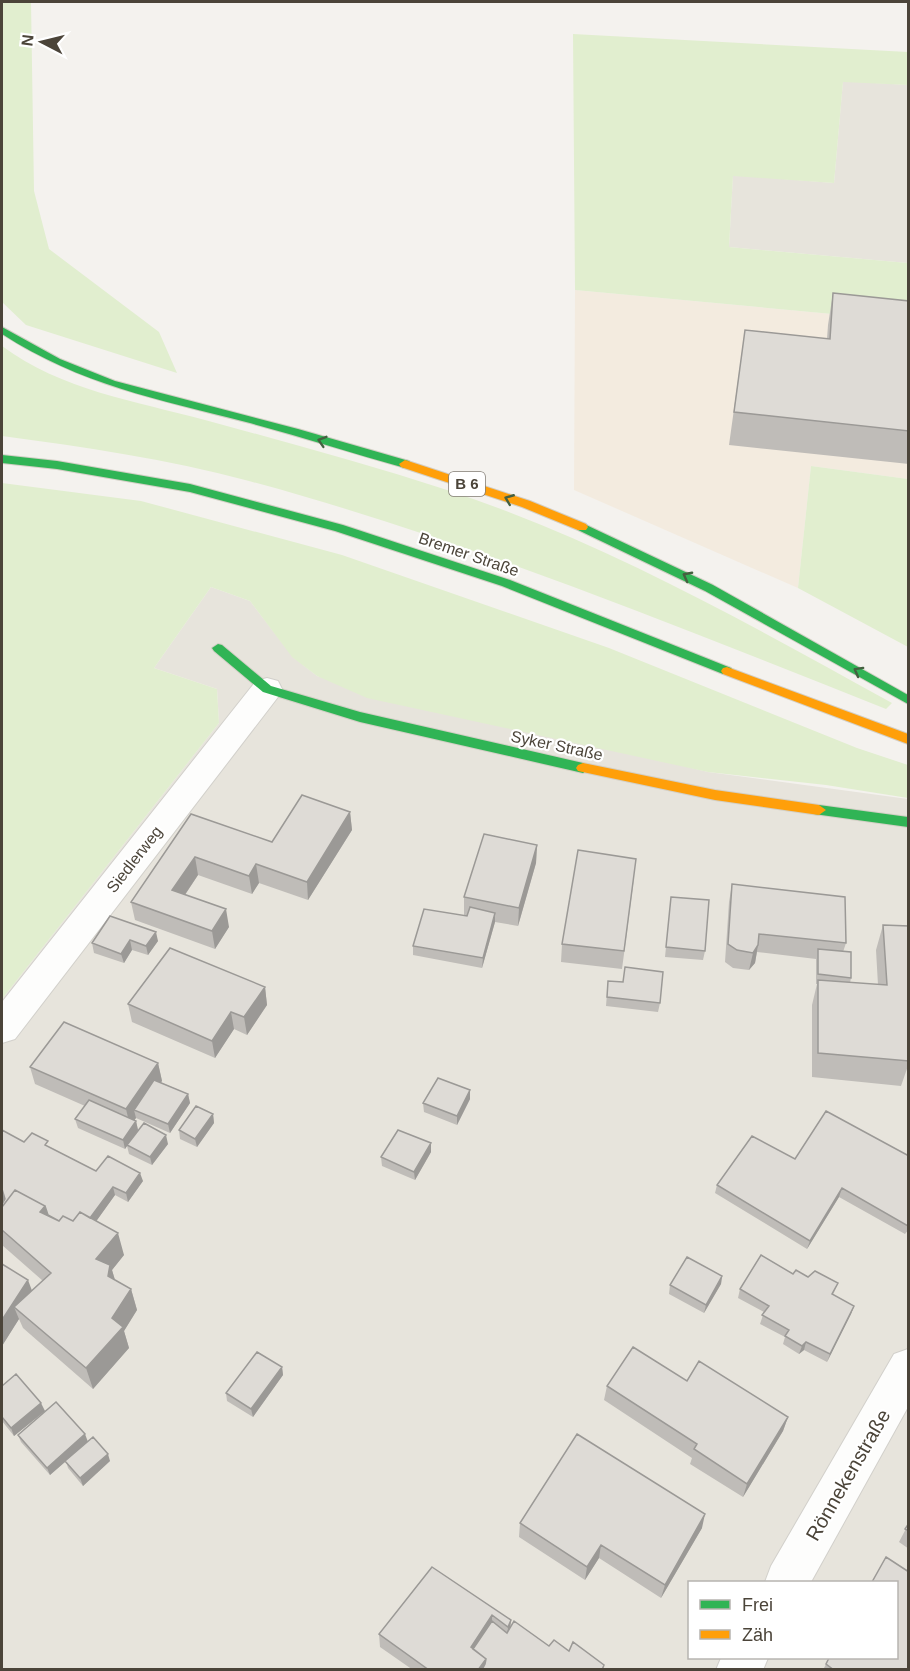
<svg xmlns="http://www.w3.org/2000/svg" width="910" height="1671" font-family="Arial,sans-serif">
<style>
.residential{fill:#e7e4dc;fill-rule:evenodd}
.commercial{fill:#f3ebdf}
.green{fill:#e1eecf}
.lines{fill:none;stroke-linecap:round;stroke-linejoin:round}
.street-casing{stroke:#d2d0cb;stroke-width:2}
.fast-casing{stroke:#d3cfc5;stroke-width:2}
.slow-casing{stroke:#d3cfc5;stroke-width:2}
.street{fill:#fdfdfc;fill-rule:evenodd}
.fast{fill:#30b455;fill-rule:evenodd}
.slow{fill:#ff9f0a;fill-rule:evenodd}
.wall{fill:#bfbcb8}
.shaded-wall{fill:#9b9996}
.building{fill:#dedbd6;stroke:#9b9996;stroke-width:1.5}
.oneway{stroke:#446040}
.labels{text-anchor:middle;stroke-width:4.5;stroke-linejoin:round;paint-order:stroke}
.shield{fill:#fff;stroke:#817c74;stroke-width:1.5}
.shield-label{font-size:15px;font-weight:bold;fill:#4b4439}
.street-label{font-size:16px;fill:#4b4439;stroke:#fff}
.near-street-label{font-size:20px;fill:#4b4439;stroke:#fff}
</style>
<rect width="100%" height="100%" fill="#f4f2ee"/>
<path class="residential" d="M843 81 908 85V263L729 247 733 175 834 183Z
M211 587 250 601 293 657 317 676 708 772 908 799V1669H2V999L219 723 217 689 154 668ZM690 1582H896V1658H690Z"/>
<path class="commercial" d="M575 290 908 321V479L811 466 798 588 574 490Z"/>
<path class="green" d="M2 2H31L34 191 49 249 159 332 177 373 26 325 2 302Z
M573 34 908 52V85L843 82 834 183 733 176 729 247 908 263V321L575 290Z
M2 346C61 390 135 401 205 420 286 442 367 464 447 490 603 541 749 624 892 703L886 709C676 626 468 540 249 481 168 459 84 447 2 436Z
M811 466 908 479V647L798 588Z
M2 483 141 501 342 555 609 648 857 748 908 765V798L826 785 708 772 367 698 317 676 292 657 250 601 211 587 154 668 217 689 219 723 2 999Z"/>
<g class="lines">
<g class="street-casing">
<path id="street" d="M267 678 278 681 282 689 278 697 15 1039 2 1043V1002L256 681Z
M908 1349V1407L811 1582H765L771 1566 894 1354Z
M721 1658H768L763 1670H716Z"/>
</g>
<g class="fast-casing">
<path id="fast" d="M2 327 60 359 115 381 298 429 409 461 411 464 405 468C352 453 299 436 246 422 157 399 81 385 2 334Z
M2 455 57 461 190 484 343 525 510 580 731 668 733 671 731 674H723L502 586 335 531 190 492 57 469 2 463Z
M582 523 713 585 908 695V704L705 591 578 530 576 527 578 524Z
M218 644 222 645 271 686 360 712 583 763 590 768 583 773 360 722 263 692 214 651 212 648Z
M819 805 908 817V827L814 814 812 810 814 806Z"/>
</g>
<g class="slow-casing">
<path id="slow" d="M405 460 530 501 586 524 588 527 586 530H578L522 507 401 467 399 464Z
M727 667 908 734V744L723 674 721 671 723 668Z
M583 763 715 790 819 805 826 810 819 815 715 800 578 771 576 768 578 765Z"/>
</g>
<use href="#street" class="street"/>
<use href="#fast" class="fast"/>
<use href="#slow" class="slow"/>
</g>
<path class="wall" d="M833 293 909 301V464L729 445 745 330 827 339 828 325Z
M350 812 352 830 308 900 259 883 252 894 198 875 185 895 229 927 215 949 135 920 131 902 191 814 272 842Z
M537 845 536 863 518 926 495 922 482 968 413 955V946L464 915V897Z
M634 878 622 969 561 962 562 944Z
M732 884 846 943 843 952 851 978 850 983 878 985 876 950 883 925 909 926V1063L901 1086 812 1077V1005L817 984H816V959L757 952 755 963 749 970 733 968 725 962 729 902Z
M671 897 705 951 703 960 665 957Z
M110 916 158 941 148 955 132 950 124 963 94 953 92 943Z
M608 981 660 1003 658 1012 606 1006Z
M265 987 267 1005 247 1035 234 1029 215 1058 132 1022 128 1004Z
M158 1063 162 1081 160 1082 188 1094 190 1103 170 1133 136 1118 134 1120 136 1121 138 1130 168 1144 152 1165 129 1154 127 1146 125 1149 78 1128 75 1119 85 1106 35 1084 30 1067Z
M470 1099 457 1125 424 1112 423 1103Z
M213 1114 214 1123 197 1147 180 1139 179 1130Z
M2 1130 24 1142 50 1147 96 1171 143 1181 128 1202 115 1195 96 1221 124 1255 112 1270 115 1280 131 1289 137 1310 124 1331 129 1348 93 1389 23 1328 19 1319 2 1346V1264L32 1291 43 1281 2 1245Z
M431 1143V1152L415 1180 382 1166 381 1157Z
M909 1156V1229L905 1234 839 1197 807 1249 715 1193 717 1185 795 1159Z
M793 1274 838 1283 833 1295 854 1306 851 1314 827 1362 804 1350 799 1354 783 1344 785 1337 760 1324 764 1312 738 1298 740 1289Z
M722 1276 721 1284 704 1313 669 1294 670 1285Z
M282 1367 283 1375 253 1417 227 1401 226 1393Z
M687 1381 788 1417 783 1431 743 1497 690 1464 692 1458 604 1400 607 1386Z
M2 1386 45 1411 14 1436 2 1421Z
M18 1435 88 1441 110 1461 83 1486 68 1468 66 1461 50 1475 21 1442Z
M520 1523 702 1528 661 1598 599 1558 585 1580 519 1537Z
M909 1523V1549L899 1542Z
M432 1567 511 1627 549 1646 569 1651 603 1670H413L380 1647 379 1634Z
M829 1658 909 1670H823Z"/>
<path class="shaded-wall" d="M350 812 352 830 308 900 307 882Z
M537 845 536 863 518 926 519 908Z
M195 857 198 875 176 908 172 890Z
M256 864 259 883 252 894 249 876Z
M226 909 229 927 215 949 212 931Z
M495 913V922L482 968 483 958Z
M156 932 158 941 148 955 146 946Z
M130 940 132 950 124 963 121 954Z
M758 945 755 963 749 970 753 953Z
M265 987 267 1005 247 1035 244 1017Z
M231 1012 234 1029 215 1058 212 1041Z
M158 1063 162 1081 140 1112 134 1110 136 1118 130 1126 126 1109Z
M470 1090V1099L457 1125V1116Z
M188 1094 190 1103 170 1133 168 1124Z
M213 1114 214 1123 197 1147 195 1139Z
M136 1121 138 1130 125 1149 123 1140Z
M166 1135 168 1144 152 1165 150 1157Z
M431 1143V1152L415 1180 414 1172Z
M140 1173 143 1181 128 1202 126 1193Z
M113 1187 115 1195 80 1244 77 1235Z
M842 1188 839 1197 807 1249 810 1241Z
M2 1189 8 1208 2 1216Z
M45 1206 52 1229 40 1212Z
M118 1233 124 1255 112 1270 117 1287 96 1259Z
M722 1276 721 1284 704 1313 706 1305Z
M28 1280 34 1296 14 1307 19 1319 2 1346V1320Z
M131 1289 137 1310 124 1331 129 1348 93 1389 86 1368 112 1318Z
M854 1306 851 1314 827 1362 830 1354Z
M806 1342 804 1350 799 1354 802 1346Z
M282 1367 283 1375 253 1417 251 1409Z
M41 1403 45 1411 14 1436 11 1428Z
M788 1417 783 1431 743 1497 747 1484Z
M85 1434 88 1442 50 1475 47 1468Z
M108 1454 110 1461 83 1486 80 1478Z
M705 1514 702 1528 661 1598 665 1585Z
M601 1545 599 1558 585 1580 587 1567Z
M492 1615V1628L473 1655 471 1647Z
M511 1620 510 1633 507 1639 508 1627Z
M486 1659 485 1670H478Z"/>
<path class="building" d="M833 293 909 301V431L734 412 745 330 830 339Z
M302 795 350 812 307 882 256 864 249 876 195 857 172 890 226 909 212 931 131 902 191 814 272 842Z
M484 834 537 845 519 908 464 897Z
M578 850 636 859 624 951 562 944Z
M732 884 845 897 846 943 759 934 758 945 753 953 737 950 728 944Z
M671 897 709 900 705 951 666 947Z
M470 907 495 913 483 958 413 946 424 909 467 916Z
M110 916 156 932 146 946 130 940 121 954 92 943Z
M883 925 909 926V1061L818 1053V980L887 985Z
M170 948 265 987 244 1017 231 1012 212 1041 128 1004Z
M818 949 851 952V978L818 974Z
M625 967 663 972 660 1003 607 997 608 981 623 982Z
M64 1022 158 1063 126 1109 30 1067Z
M438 1078 470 1090 457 1116 423 1103Z
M154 1080 188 1094 168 1124 134 1110Z
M89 1100 136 1121 123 1140 75 1119Z
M196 1106 213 1114 195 1139 179 1130Z
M826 1111 909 1156 908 1226 842 1188 810 1241 717 1185 752 1136 795 1159Z
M144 1123 166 1135 150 1157 127 1145Z
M2 1130 24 1142 32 1133 48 1141 45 1145 96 1171 108 1156 140 1173 126 1193 113 1187 90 1218 80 1212 73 1221 63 1216 59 1221 48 1215 45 1206 15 1190 2 1207V1204L5 1199 2 1189Z
M398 1130 431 1143 414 1172 381 1157Z
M15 1190 45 1206 40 1212 59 1221 63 1216 73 1221 80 1212 118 1233 96 1259 110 1265 108 1276 131 1289 112 1318 123 1327 86 1368 14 1307 51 1273 2 1230V1207Z
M761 1255 793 1274 796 1270 808 1277 815 1271 838 1283 832 1294 854 1306 830 1354 806 1342 802 1346 785 1336 789 1330 762 1315 769 1306 740 1289Z
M687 1257 722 1276 706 1305 670 1285Z
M2 1264 28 1280 2 1320Z
M633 1347 687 1381 699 1361 788 1417 747 1484 694 1449 697 1444 607 1386Z
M257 1352 282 1367 251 1409 226 1393Z
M16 1374 41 1403 11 1428 2 1417V1386Z
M56 1402 85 1434 47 1468 18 1435Z
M577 1434 705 1514 665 1585 601 1545 587 1567 520 1523Z
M93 1437 108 1454 80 1478 65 1461Z
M909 1523V1531L905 1529Z
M886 1557 909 1572V1670H834L826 1664 829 1658H897V1582H872Z
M432 1567 511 1620 508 1627 492 1615 471 1647 486 1659 478 1670H429L379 1634Z
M492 1621 507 1633 514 1621 549 1646 554 1640 569 1651 573 1642 604 1665 602 1670H482L485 1664 486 1659 473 1649Z"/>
<defs><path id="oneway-chevron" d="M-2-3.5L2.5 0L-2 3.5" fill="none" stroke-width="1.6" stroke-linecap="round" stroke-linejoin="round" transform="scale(1.5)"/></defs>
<g class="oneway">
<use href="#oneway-chevron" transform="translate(322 441) rotate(-163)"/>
<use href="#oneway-chevron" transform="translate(509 499) rotate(-158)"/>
<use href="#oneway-chevron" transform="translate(687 576) rotate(-152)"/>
<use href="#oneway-chevron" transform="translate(858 671) rotate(-151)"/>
</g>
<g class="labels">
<rect class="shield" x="449" y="472" width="36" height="24" rx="4.5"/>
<g class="shield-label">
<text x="467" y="489">B 6</text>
</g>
<g class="street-label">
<text transform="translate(469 554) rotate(19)" y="6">Bremer Straße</text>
<text transform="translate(557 745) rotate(12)" y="6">Syker Straße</text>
<text transform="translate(134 859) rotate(-52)" y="6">Siedlerweg</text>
</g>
<g class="near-street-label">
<text transform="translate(848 1475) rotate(-60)" y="7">Rönnekenstraße</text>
</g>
</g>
<rect width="910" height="1671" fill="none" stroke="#4b4439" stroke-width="6"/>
<rect x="688" y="1581" width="210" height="78" fill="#ffffff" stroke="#b7b4b0" stroke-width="1.5"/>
<rect x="700" y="1600" width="30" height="9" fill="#30b455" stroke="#b7b4b0" stroke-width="1.5"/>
<text x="742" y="1611" font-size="18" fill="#4b4439">Frei</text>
<rect x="700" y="1630" width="30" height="9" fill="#ff9f0a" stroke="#b7b4b0" stroke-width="1.5"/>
<text x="742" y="1641" font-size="18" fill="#4b4439">Zäh</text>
<g transform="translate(42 42) rotate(277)" stroke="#ffffff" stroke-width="4.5" paint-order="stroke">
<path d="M0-4.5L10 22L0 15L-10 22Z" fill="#4b4439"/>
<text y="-9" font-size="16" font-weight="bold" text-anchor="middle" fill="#4b4439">N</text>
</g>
</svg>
